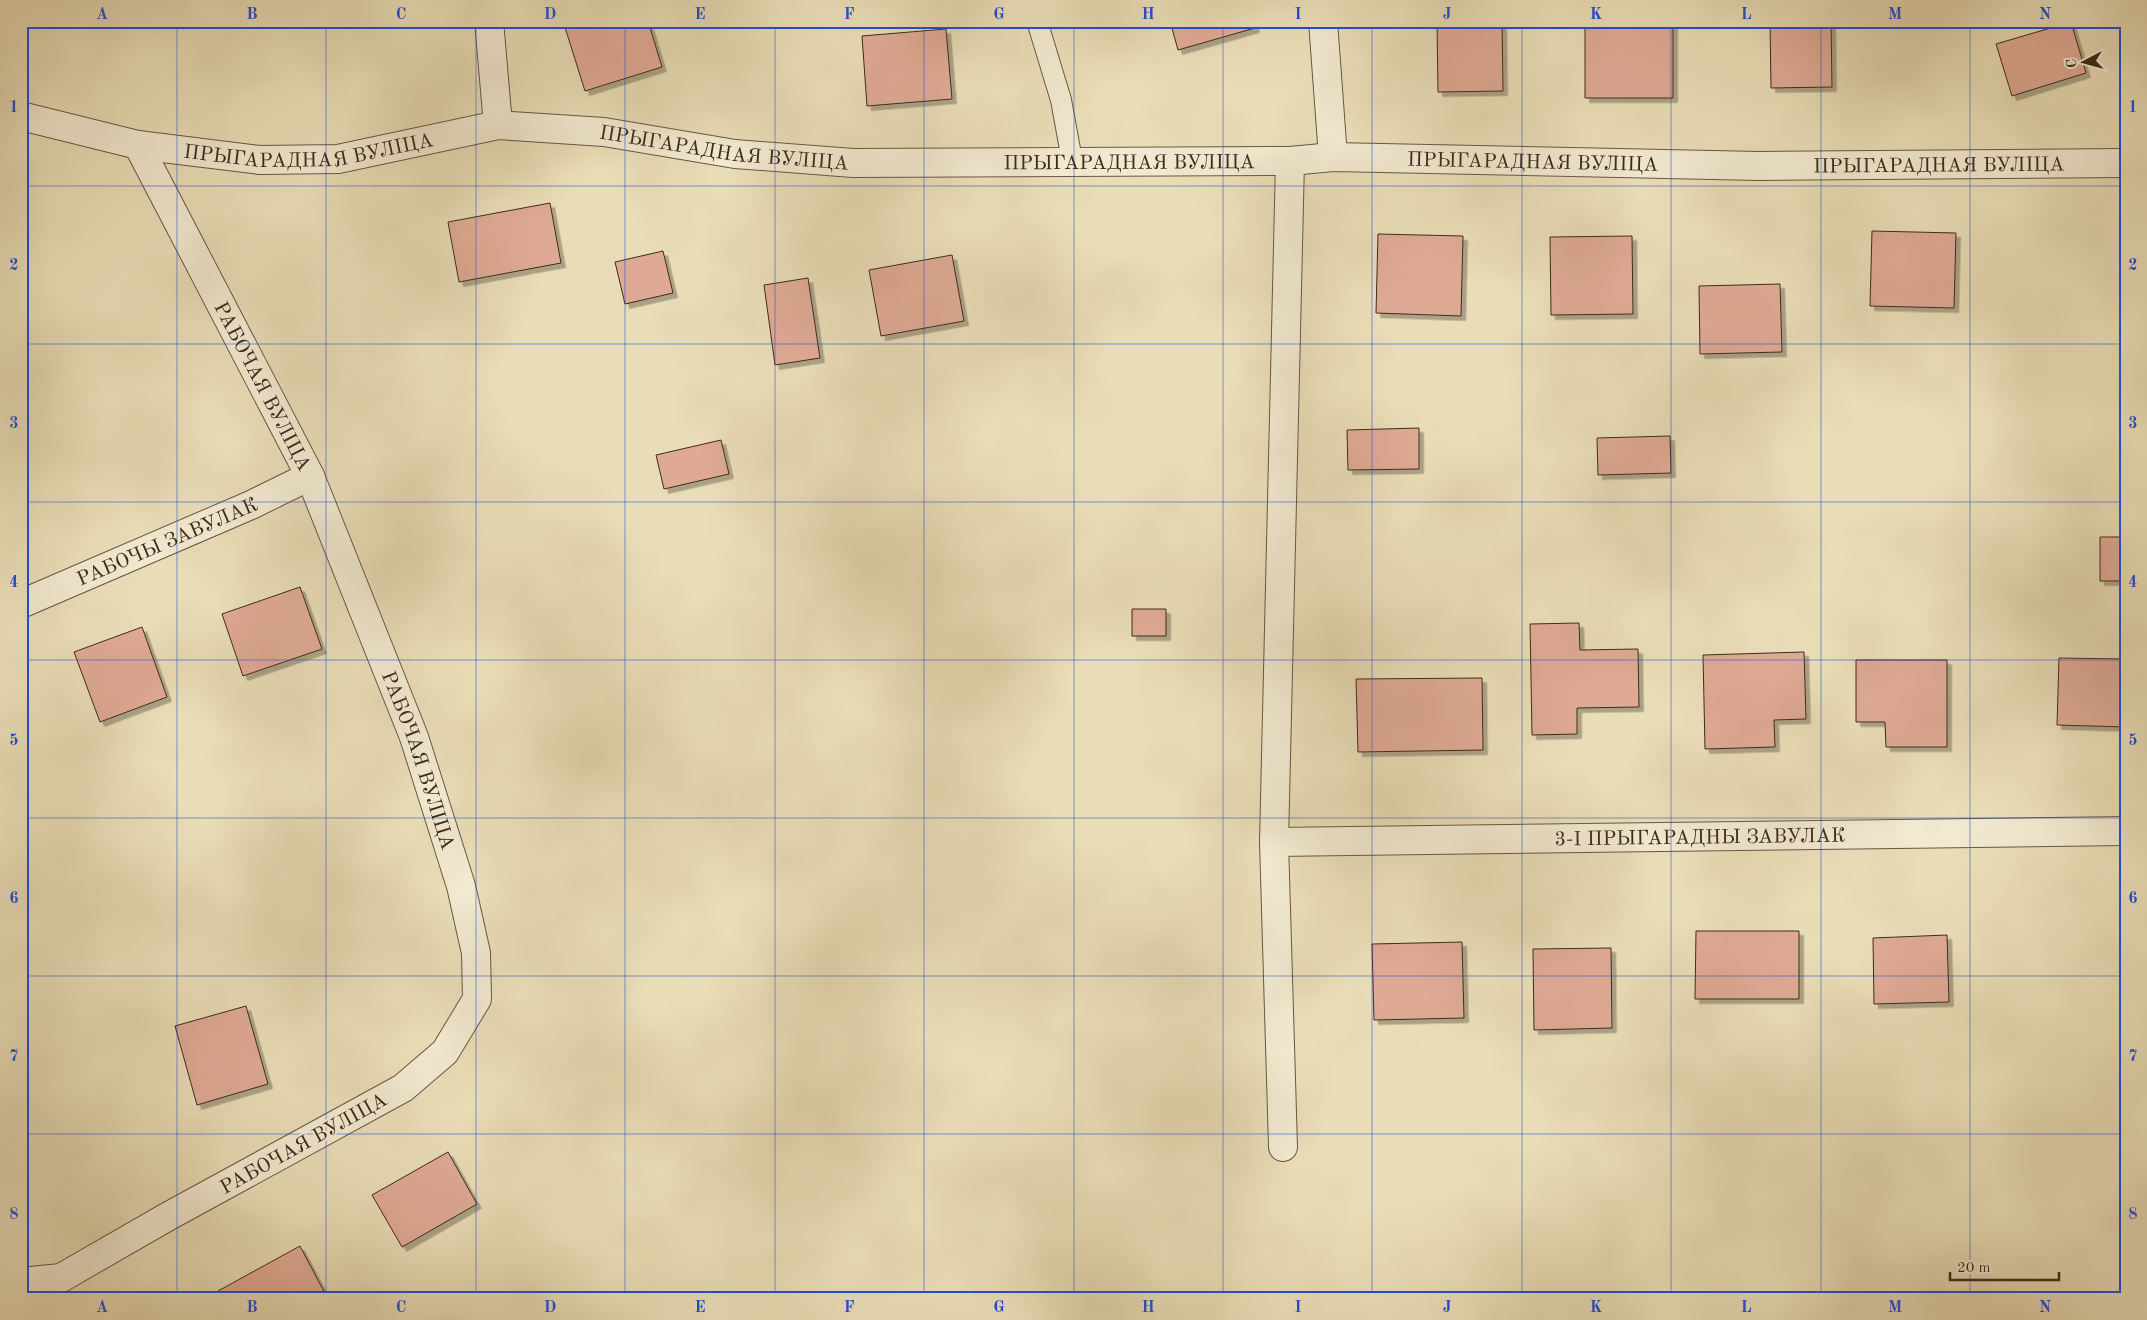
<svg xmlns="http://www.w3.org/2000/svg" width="2147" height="1320" font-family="'Old Standard TT',serif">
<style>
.building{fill:#dfaa95;stroke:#3d2a1d;filter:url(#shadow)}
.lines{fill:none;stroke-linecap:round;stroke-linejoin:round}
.lane-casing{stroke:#685744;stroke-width:22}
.street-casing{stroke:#685744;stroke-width:30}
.lane{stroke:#f1e9d0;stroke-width:20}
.street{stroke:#f1e9d0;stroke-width:28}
.grid{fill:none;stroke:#1d4ed8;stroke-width:1;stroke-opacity:0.55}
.labels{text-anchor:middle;stroke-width:4;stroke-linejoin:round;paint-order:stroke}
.street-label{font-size:20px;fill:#3d2a1d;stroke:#f1e9d0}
.neatline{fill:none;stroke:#1d4ed8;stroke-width:2}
.grid-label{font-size:16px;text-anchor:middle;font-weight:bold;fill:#1d4ed8}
</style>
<defs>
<filter id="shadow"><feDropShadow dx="4.5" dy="4.5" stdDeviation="0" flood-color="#0004"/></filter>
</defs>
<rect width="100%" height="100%" fill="#e9ddb7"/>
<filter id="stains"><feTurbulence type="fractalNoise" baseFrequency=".004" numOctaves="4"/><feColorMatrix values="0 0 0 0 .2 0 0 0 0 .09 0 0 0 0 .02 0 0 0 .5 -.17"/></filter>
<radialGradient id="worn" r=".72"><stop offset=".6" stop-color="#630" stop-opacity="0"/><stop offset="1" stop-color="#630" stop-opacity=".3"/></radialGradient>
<path class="building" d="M563 21H648L662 67 585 91Z
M1170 21H1253L1255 28 1178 50Z
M1437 21H1502L1503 91 1438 92Z
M1585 21H1673V98H1585Z
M1770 21H1831L1832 87 1771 88Z
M2071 22 2086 73 2012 96 1996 44Z
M946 29 952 99 867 106 862 36Z
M550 203 561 263 459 282 448 222Z
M1872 231 1956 233 1954 308 1870 306Z
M1378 234 1463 236 1461 316 1376 313Z
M1632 236 1633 314 1551 315 1550 237Z
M663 251 673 293 625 304 615 262Z
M952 255 964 321 881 336 869 270Z
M808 278 820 358 775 365 764 285Z
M1780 284 1782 352 1700 354 1699 286Z
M1419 428V469L1348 470 1347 430Z
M1670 436 1671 473 1598 475 1597 438Z
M721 440 729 474 664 489 656 455Z
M2100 537H2126V581H2100Z
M300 587 322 649 243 676 222 614Z
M1132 609H1166V636H1132Z
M1579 623 1580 650 1638 649 1639 707 1577 708V734L1532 735 1530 624Z
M142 627 167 697 100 722 74 652Z
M1804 652 1806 719 1774 720 1775 747 1705 749 1703 655Z
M2059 658 2126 659V727L2057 725Z
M1856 660H1947V747H1886L1885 722H1856Z
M1482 678 1483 750 1358 752 1356 679Z
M1696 931H1799V999H1695Z
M1947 935 1949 1002 1874 1004 1873 938Z
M1462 942 1464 1018 1374 1020 1372 944Z
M1611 948 1612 1028 1534 1030 1533 949Z
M246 1006 268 1084 197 1105 175 1026Z
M448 1152 477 1204 402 1247 372 1195Z
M300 1246 328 1299H222L218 1291Z"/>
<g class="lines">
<g class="lane-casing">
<path id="lane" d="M1037 21 1061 100 1072 160"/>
</g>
<g class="street-casing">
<g id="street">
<path d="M489 21 498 125"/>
<path d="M1323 21 1333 157"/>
<path id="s1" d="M21 116 138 145 310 476 414 737 461 886 476 953 477 999 445 1052 403 1088 167 1217 61 1278 21 1282"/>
<path id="s2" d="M138 145 260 160 338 159 498 125 604 132 735 154 853 163 1290 161 1333 157 1759 166 2126 163"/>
<path id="s3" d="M21 604 251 505 310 476"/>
<path id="s4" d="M1274 842 2126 831"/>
<path d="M1283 1147 1274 842 1290 161"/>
</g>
</g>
<use href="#lane" class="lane"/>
<use href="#street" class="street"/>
</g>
<path class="grid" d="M177 21V1299M326 21V1299M476 21V1299M625 21V1299M775 21V1299M924 21V1299M1074 21V1299M1223 21V1299M1372 21V1299M1522 21V1299M1671 21V1299M1821 21V1299M1970 21V1299M21 186H2126M21 344H2126M21 502H2126M21 660H2126M21 818H2126M21 976H2126M21 1134H2126"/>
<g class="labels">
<g class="street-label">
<text dy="7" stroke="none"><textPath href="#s2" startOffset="172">ПРЫГАРАДНАЯ ВУЛІЦА</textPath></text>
<text dy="7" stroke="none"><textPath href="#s2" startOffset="592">ПРЫГАРАДНАЯ ВУЛІЦА</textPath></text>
<text dy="7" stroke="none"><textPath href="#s2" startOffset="998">ПРЫГАРАДНАЯ ВУЛІЦА</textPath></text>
<text dy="7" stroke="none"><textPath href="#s2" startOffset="1402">ПРЫГАРАДНАЯ ВУЛІЦА</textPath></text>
<text dy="7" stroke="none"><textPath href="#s2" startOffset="1808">ПРЫГАРАДНАЯ ВУЛІЦА</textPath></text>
<text dy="7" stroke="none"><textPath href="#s1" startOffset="392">РАБОЧАЯ ВУЛІЦА</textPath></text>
<text dy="7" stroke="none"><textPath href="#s3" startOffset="159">РАБОЧЫ ЗАВУЛАК</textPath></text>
<text dy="7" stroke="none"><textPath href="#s1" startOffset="798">РАБОЧАЯ ВУЛІЦА</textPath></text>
<text dy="7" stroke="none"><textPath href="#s4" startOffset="426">3-І ПРЫГАРАДНЫ ЗАВУЛАК</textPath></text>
<text transform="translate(303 1143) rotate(-29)" y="7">РАБОЧАЯ ВУЛІЦА</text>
</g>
</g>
<rect width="2147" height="1320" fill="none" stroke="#e9ddb7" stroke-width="55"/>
<g transform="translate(2084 62) rotate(264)" stroke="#f1e9d0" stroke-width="4" paint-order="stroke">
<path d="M0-4L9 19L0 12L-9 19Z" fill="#3d2a1d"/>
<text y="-8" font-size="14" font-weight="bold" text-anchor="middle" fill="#3d2a1d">С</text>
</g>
<path d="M1950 1272v8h109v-8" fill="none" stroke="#3d2a1d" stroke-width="2.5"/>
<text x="1957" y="1272" font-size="15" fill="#3d2a1d" stroke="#f1e9d0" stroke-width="4" paint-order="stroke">20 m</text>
<rect x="28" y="28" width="2092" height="1264" class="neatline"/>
<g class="grid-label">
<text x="102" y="19">A</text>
<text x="252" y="19">B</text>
<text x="401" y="19">C</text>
<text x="550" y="19">D</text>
<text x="700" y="19">E</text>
<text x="849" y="19">F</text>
<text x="999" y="19">G</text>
<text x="1148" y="19">H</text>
<text x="1298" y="19">I</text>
<text x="1447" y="19">J</text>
<text x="1596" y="19">K</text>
<text x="1746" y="19">L</text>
<text x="1895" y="19">M</text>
<text x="2045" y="19">N</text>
<text x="14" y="112">1</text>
<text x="2133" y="112">1</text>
<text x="14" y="270">2</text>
<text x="2133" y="270">2</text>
<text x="14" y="428">3</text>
<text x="2133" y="428">3</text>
<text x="14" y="587">4</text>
<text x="2133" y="587">4</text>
<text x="14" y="745">5</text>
<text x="2133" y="745">5</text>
<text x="14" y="903">6</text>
<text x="2133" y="903">6</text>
<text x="14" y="1061">7</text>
<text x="2133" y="1061">7</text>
<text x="14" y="1219">8</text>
<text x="2133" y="1219">8</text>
<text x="102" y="1312">A</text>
<text x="252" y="1312">B</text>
<text x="401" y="1312">C</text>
<text x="550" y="1312">D</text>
<text x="700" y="1312">E</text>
<text x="849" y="1312">F</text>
<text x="999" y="1312">G</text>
<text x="1148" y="1312">H</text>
<text x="1298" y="1312">I</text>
<text x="1447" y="1312">J</text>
<text x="1596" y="1312">K</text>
<text x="1746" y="1312">L</text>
<text x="1895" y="1312">M</text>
<text x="2045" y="1312">N</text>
</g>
<rect width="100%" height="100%" filter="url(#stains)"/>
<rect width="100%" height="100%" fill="url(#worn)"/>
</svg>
